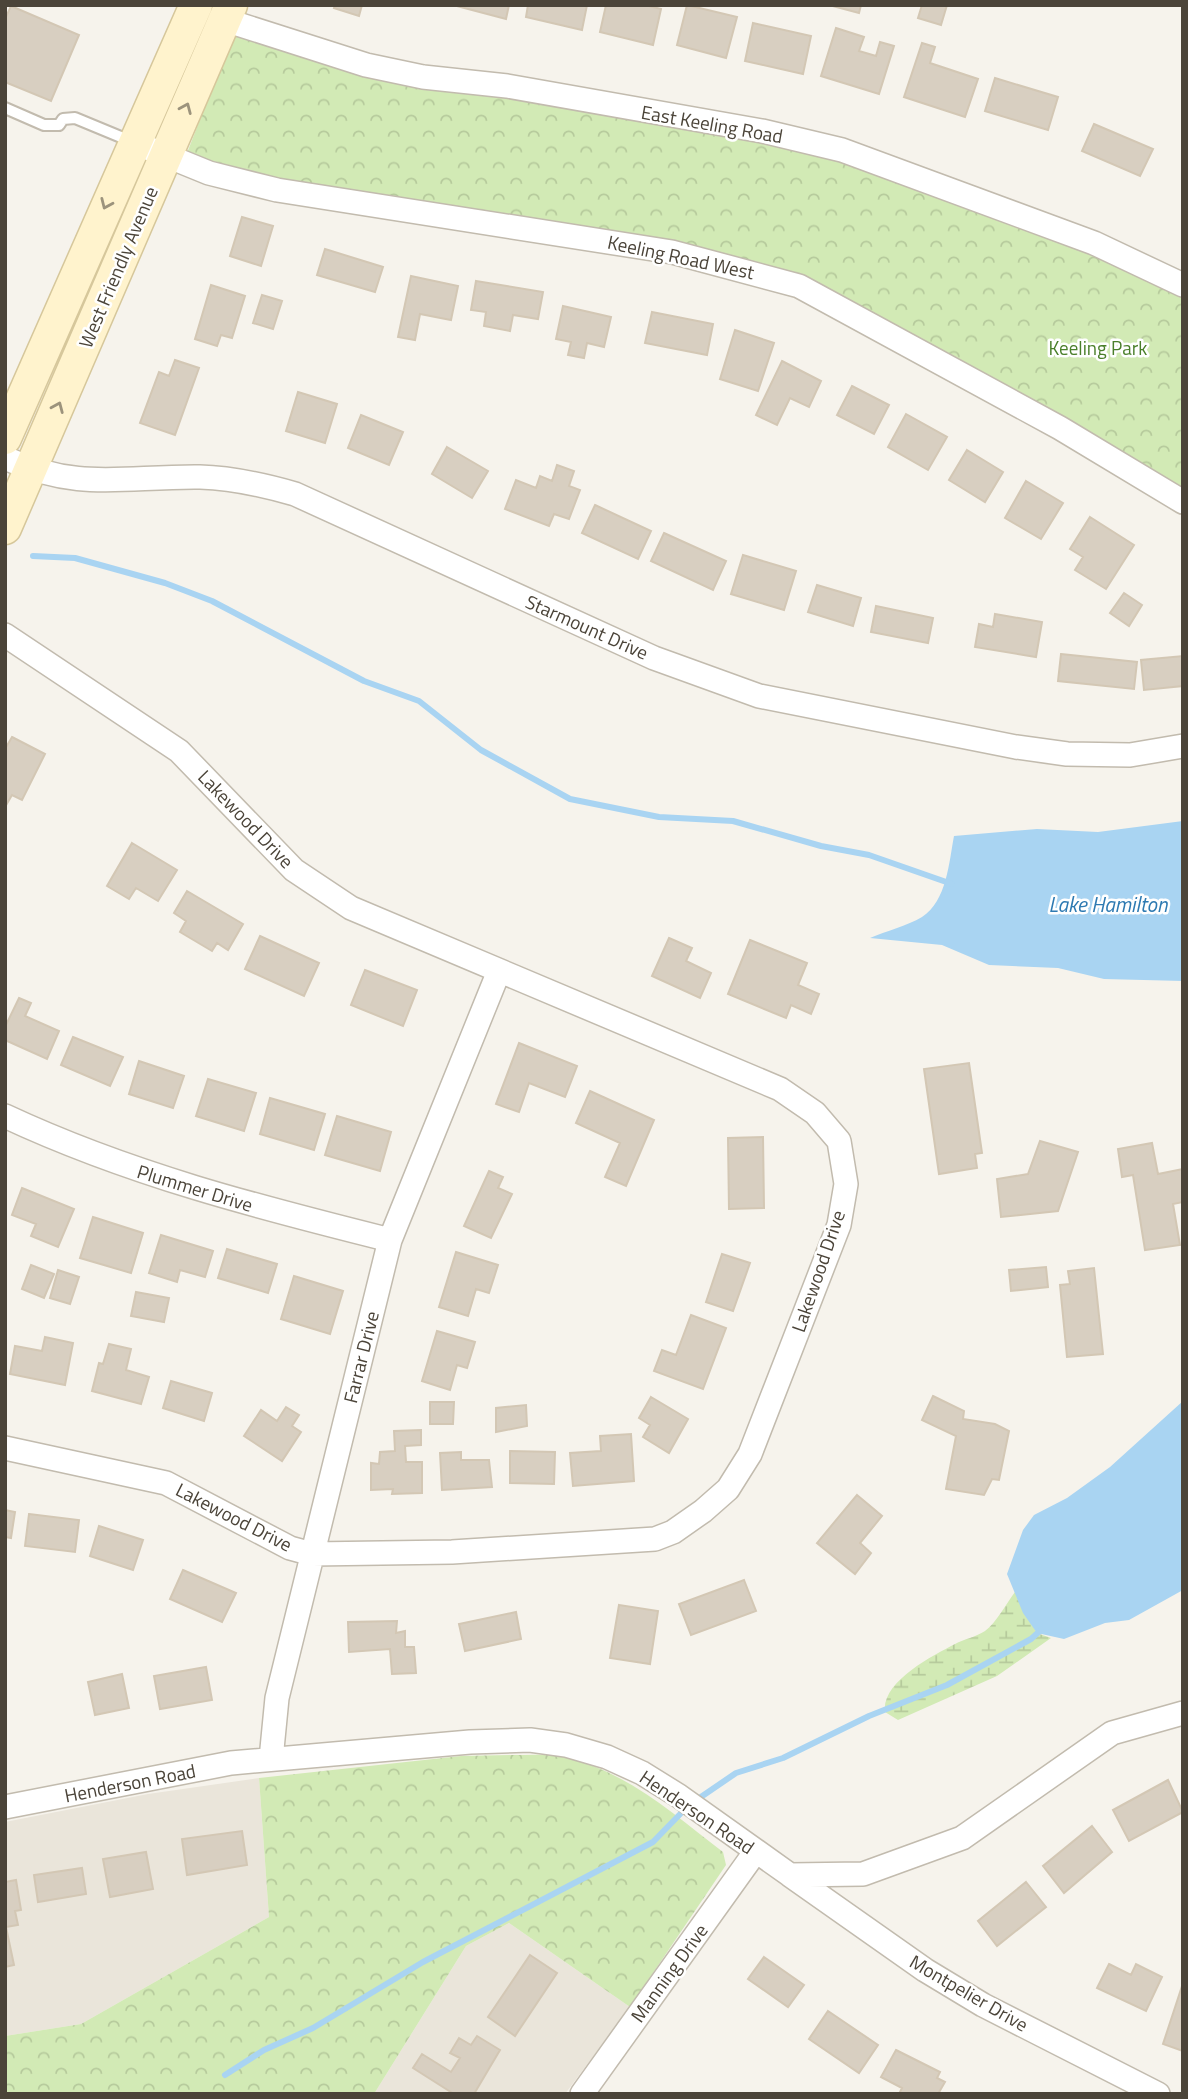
<svg xmlns="http://www.w3.org/2000/svg" width="1188" height="2099" font-family="'Titillium Web',sans-serif">
<style>
.residential{fill:#eae5da}
.forest{fill:url(#forest-crowns)}
.wetland{fill:url(#wetland-marsh)}
.water{fill:#a9d4f2}
.lines{fill:none;stroke-linecap:round;stroke-linejoin:round}
.stream{stroke:#a9d4f2;stroke-width:6}
.building{fill:#d8cfc1;stroke:#d3c7b4;stroke-width:2}
.lane-casing{stroke:#c2bbae;stroke-width:14}
.street-casing{stroke:#c2bbae;stroke-width:26}
.secondary-casing{stroke:#d6c79b;stroke-width:35}
.lane{stroke:#fff;stroke-width:10}
.street{stroke:#fff;stroke-width:23}
.secondary{stroke:#fff3cd;stroke-width:32}
.oneway{stroke:#9c937c}
.labels{text-anchor:middle;stroke-width:5;stroke-linejoin:round;paint-order:stroke}
.street-label{font-size:19px;fill:#4b4439;stroke:#fff}
.park-label{font-size:19px;fill:#4a7f2a;stroke:#fff}
.water-label{font-size:21px;font-style:italic;fill:#2e7ab2;stroke:#fff}
</style>
<defs>
<pattern id="forest-crowns" width="20" height="18" patternUnits="userSpaceOnUse" patternTransform="scale(1.75)"><rect width="20" height="18" fill="#d2eab5"/><path d="M2 6a3 3 0 1 1 6 0M12 15a3 3 0 1 1 6 0" fill="none" stroke="#b6ca9c"/></pattern>
<pattern id="wetland-marsh" width="20" height="14" patternUnits="userSpaceOnUse" patternTransform="scale(1.75)"><rect width="20" height="14" fill="#d2eab5"/><path d="M1 5h8M5 5V1M11 12h8M15 12V8" fill="none" stroke="#b6ca9c"/></pattern>
</defs>
<rect width="100%" height="100%" fill="#f6f3ec"/>
<path class="residential" d="M259 1778 269 1917 81 2024 5 2036V1822L148 1794Z
M509 1923 630 2007 565 2094H374L466 1946Z"/>
<path class="forest" d="M234 32 456 88 764 140 841 158 1086 251 1183 297V495L796 276 282 183 187 153Z
M514 1755C528 1755 543 1754 557 1756 622 1767 672 1813 723 1852L726 1865 630 2007 509 1923 466 1946 374 2094H5V2036L81 2024 269 1917 259 1778 461 1756Z"/>
<path class="wetland" d="M1015 1592 1037 1633 1051 1638 997 1676 898 1720 885 1712C881 1682 932 1656 955 1644 964 1639 976 1637 985 1631 996 1623 1006 1604 1015 1592Z"/>
<path class="water" d="M1183 821V981L1104 979 1058 968 989 965 942 945 870 938C886 931 907 926 922 917 947 901 949 862 954 836L1037 829 1098 832Z
M1183 1401V1590L1129 1620 1105 1623 1064 1639 1037 1633 1023 1613 1007 1574 1023 1530 1034 1515 1067 1498 1110 1467Z"/>
<g class="lines">
<path class="stream" d="M33 556 75 558 165 583 212 601 364 681 419 701 481 750 570 799 659 817 733 821 821 846 869 855 952 884
M695 1801 736 1773 783 1758 869 1716 947 1685 1031 1639 1041 1630
M225 2075 264 2050 313 2028 423 1962 653 1842 686 1808"/>
</g>
<path class="building" d="M335 5H362L359 16 334 8Z
M453 5H509L506 19Z
M528 5H587L582 30 526 17Z
M606 5H645L661 9 653 45 600 32Z
M687 5 737 17 726 58 677 45Z
M829 5H861L859 13Z
M922 5H947L941 25 918 18Z
M11 6 79 35 51 101 5 82V19Z
M753 23 811 36 803 74 745 61Z
M836 28 864 37 859 51 876 56 880 42 894 46 879 94 821 76Z
M922 43 935 47 930 63 978 79 965 117 904 97Z
M995 78 1058 97 1048 130 985 111Z
M1094 124 1153 149 1140 176 1082 151Z
M242 217 273 226 261 266 230 256Z
M325 249 383 267 375 292 317 275Z
M411 276 458 286 451 320 420 314 415 340 398 337Z
M476 281 543 292 538 319 513 315 510 331 484 326 486 312 471 310Z
M211 285 245 296 232 338 221 335 217 346 195 339Z
M262 295 282 301 273 329 253 323Z
M563 306 611 317 604 347 587 343 584 358 568 355 571 342 556 339Z
M652 312 713 324 707 355 645 343Z
M735 330 774 343 758 391 720 379Z
M175 360 199 368 175 435 140 423 159 372 169 376Z
M782 361 821 381 809 407 790 398 777 425 756 415Z
M852 386 889 405 874 434 837 415Z
M298 392 337 404 325 443 286 431Z
M906 414 947 437 928 470 888 447Z
M361 415 403 432 389 465 348 448Z
M447 447 488 471 472 498 432 474Z
M967 450 1003 472 985 502 949 480Z
M557 465 574 471 569 486 580 490 569 519 554 514 549 526 505 509 516 480 536 488 540 476 552 481Z
M1026 481 1063 503 1041 539 1005 518Z
M595 505 651 531 638 559 582 533Z
M1090 517 1134 545 1106 589 1075 570 1083 557 1070 549Z
M664 533 726 561 713 590 651 561Z
M743 555 796 571 784 610 731 594Z
M817 585 861 598 853 626 808 612Z
M1124 593 1142 605 1129 626 1110 613Z
M876 606 933 618 928 643 871 632Z
M995 614 1042 622 1036 657 975 647 979 624 993 627Z
M1061 654 1137 662 1134 689 1058 681Z
M1183 656V686L1144 690 1141 660Z
M12 737 45 754 22 800 12 795 5 807V749Z
M132 843 177 870 158 901 136 888 129 899 107 886Z
M187 891 243 924 228 950 217 943 212 951 180 932 186 921 174 913Z
M260 936 319 963 304 996 245 969Z
M669 938 692 948 686 961 711 973 700 998 652 976Z
M750 940 807 963 798 985 819 994 811 1014 791 1005 786 1018 728 994Z
M365 970 417 990 403 1026 351 1005Z
M19 998 31 1003 25 1016 59 1031 47 1059 5 1040V1027Z
M73 1037 123 1057 110 1086 61 1065Z
M519 1043 577 1066 565 1097 529 1083 519 1112 496 1104Z
M139 1061 184 1076 173 1108 129 1094Z
M969 1063 982 1153 975 1154 977 1168 939 1174 924 1069Z
M208 1079 256 1093 244 1131 196 1116Z
M590 1091 654 1120 626 1186 605 1177 620 1143 576 1123Z
M270 1098 325 1114 314 1150 260 1134Z
M337 1116 391 1132 380 1171 325 1155Z
M763 1137 764 1208 729 1209 728 1138Z
M1040 1141 1078 1152 1058 1211 1001 1217 997 1179 1028 1174Z
M1152 1143 1158 1174 1183 1169V1202L1173 1204 1180 1245 1145 1250 1133 1175 1122 1177 1118 1149Z
M489 1171 503 1177 498 1188 512 1194 491 1238 464 1226Z
M22 1188 74 1209 58 1247 31 1236 36 1224 12 1215Z
M93 1217 143 1233 131 1273 80 1258Z
M161 1235 213 1251 205 1277 180 1270 177 1282 149 1273Z
M227 1249 277 1264 268 1293 218 1278Z
M456 1252 498 1265 489 1293 476 1289 468 1316 439 1307Z
M722 1254 750 1263 733 1311 706 1302Z
M31 1265 54 1274 44 1298 22 1289Z
M1046 1267 1048 1287 1011 1291 1009 1270Z
M1094 1268 1103 1354 1067 1357 1060 1285 1070 1284 1068 1271Z
M58 1270 79 1277 70 1304 50 1298Z
M294 1276 343 1291 330 1334 281 1319Z
M136 1292 169 1298 164 1322 131 1316Z
M691 1315 726 1328 703 1389 654 1371 662 1350 676 1355Z
M437 1331 475 1342 467 1368 457 1365 450 1390 422 1381Z
M45 1337 73 1343 65 1385 10 1374 15 1346 42 1351Z
M109 1344 131 1349 126 1370 149 1377 141 1404 92 1391 99 1363 103 1364Z
M171 1381 212 1393 204 1421 163 1408Z
M933 1396 964 1411 963 1419 995 1424 1009 1431 999 1480 992 1479 984 1495 946 1489 956 1436 922 1420Z
M651 1397 688 1419 669 1453 643 1437 650 1425 639 1418Z
M430 1402H454L453 1424H430Z
M526 1405 527 1426 496 1432V1408Z
M286 1407 299 1415 292 1426 301 1432 282 1461 244 1436 261 1410 277 1421Z
M421 1430V1445L405 1446 406 1462H422V1493L392 1494 393 1489 371 1490V1463L379 1464 380 1452 395 1451 394 1431Z
M631 1434 634 1481 573 1486 570 1453 601 1451 600 1436Z
M510 1451 555 1452 554 1484 510 1483Z
M461 1452V1460H489L492 1487 442 1490 440 1453Z
M857 1495 882 1516 860 1543 871 1553 855 1574 817 1543Z
M5 1510 15 1512 11 1538 5 1537Z
M29 1514 79 1520 75 1552 25 1546Z
M99 1526 143 1540 133 1570 90 1556Z
M183 1570 236 1593 222 1622 170 1599Z
M744 1580 756 1611 691 1635 679 1604Z
M619 1605 658 1611 650 1664 610 1658Z
M516 1612 521 1639 465 1651 459 1624Z
M397 1621 396 1633 405 1631V1647H414L416 1673 392 1674 390 1649 349 1652 348 1622Z
M206 1667 212 1700 160 1709 154 1676Z
M122 1674 129 1708 95 1715 88 1682Z
M1168 1780 1183 1812 1129 1841 1113 1810Z
M1092 1826 1112 1852 1064 1893 1043 1866Z
M242 1831 247 1865 187 1875 182 1839Z
M146 1852 153 1889 110 1897 103 1859Z
M82 1868 86 1894 38 1902 34 1875Z
M16 1880 21 1910 15 1911 18 1925 6 1927 14 1965 5 1967V1882Z
M1026 1882 1046 1907 997 1946 978 1921Z
M530 1955 557 1973 515 2036 488 2017Z
M764 1957 804 1985 788 2007 748 1979Z
M1109 1964 1131 1975 1136 1964 1162 1977 1146 2011 1097 1988Z
M1183 1983V2051L1163 2044Z
M828 2011 878 2045 859 2073 809 2039Z
M477 2036 500 2050 474 2094H454L413 2068 422 2054 451 2072 460 2058 450 2053 459 2038 471 2045Z
M896 2050 940 2072 937 2078 945 2082 938 2094H899L902 2088 881 2077Z"/>
<g class="lines">
<g class="lane-casing">
<path id="lane" d="M5 108 44 125H59L63 119 75 118 133 142"/>
</g>
<g class="street-casing">
<path id="street" d="M225 20 366 65 423 77 507 86 762 131 842 150 1094 243 1183 285
M133 142 209 173 277 190 672 252 799 286 1060 428 1183 502
M5 458C80 492 123 476 200 477 233 478 264 485 295 494L654 658 759 696 1016 747 1067 754 1130 755 1183 746
M5 635 179 751 294 870 351 908 780 1089 815 1113 839 1141 846 1184 839 1225 750 1454 728 1489 703 1511 673 1532 655 1539 452 1552 312 1554 290 1548 166 1483 5 1448
M5 1116C129 1174 258 1207 390 1240
M271 1759 277 1698 390 1240 499 971
M5 1807 231 1763 470 1742 530 1740 566 1745 607 1757 642 1773 679 1796 790 1875 863 1874 962 1838 1112 1733 1183 1713
M790 1875 925 1970 983 2005 1158 2094
M582 2094 756 1851"/>
</g>
<g class="secondary-casing">
<path id="secondary" d="M5 438 196 5
M5 528 231 5"/>
</g>
<use href="#lane" class="lane"/>
<use href="#street" class="street"/>
<use href="#secondary" class="secondary"/>
</g>
<defs><path id="oneway-chevron" d="M-2-3.5L2.5 0L-2 3.5" fill="none" stroke-width="1.6" stroke-linecap="round" stroke-linejoin="round" transform="scale(1.75)"/></defs>
<g class="oneway">
<use href="#oneway-chevron" transform="translate(186 108) rotate(-67)"/>
<use href="#oneway-chevron" transform="translate(106 204) rotate(114)"/>
<use href="#oneway-chevron" transform="translate(58 407) rotate(-67)"/>
</g>
<g class="labels">
<g class="street-label">
<text transform="translate(712 124) rotate(10)" y="7">East Keeling Road</text>
<text transform="translate(681 257) rotate(12)" y="7">Keeling Road West</text>
<text transform="translate(118 267) rotate(-67)" y="7">West Friendly Avenue</text>
<text transform="translate(587 627) rotate(24)" y="7">Starmount Drive</text>
<text transform="translate(246 819) rotate(46)" y="7">Lakewood Drive</text>
<text transform="translate(195 1188) rotate(17)" y="7">Plummer Drive</text>
<text transform="translate(818 1271) rotate(-71)" y="7">Lakewood Drive</text>
<text transform="translate(361 1357) rotate(-76)" y="7">Farrar Drive</text>
<text transform="translate(234 1517) rotate(27)" y="7">Lakewood Drive</text>
<text transform="translate(130 1783) rotate(-11)" y="7">Henderson Road</text>
<text transform="translate(697 1812) rotate(34)" y="7">Henderson Road</text>
<text transform="translate(669 1973) rotate(-54)" y="7">Manning Drive</text>
<text transform="translate(969 1993) rotate(30)" y="7">Montpelier Drive</text>
</g>
<g class="park-label">
<text x="1098" y="355">Keeling Park</text>
</g>
<g class="water-label">
<text x="1108" y="912">Lake Hamilton</text>
</g>
</g>
<rect width="1188" height="2099" fill="none" stroke="#4b4439" stroke-width="14"/>
</svg>
